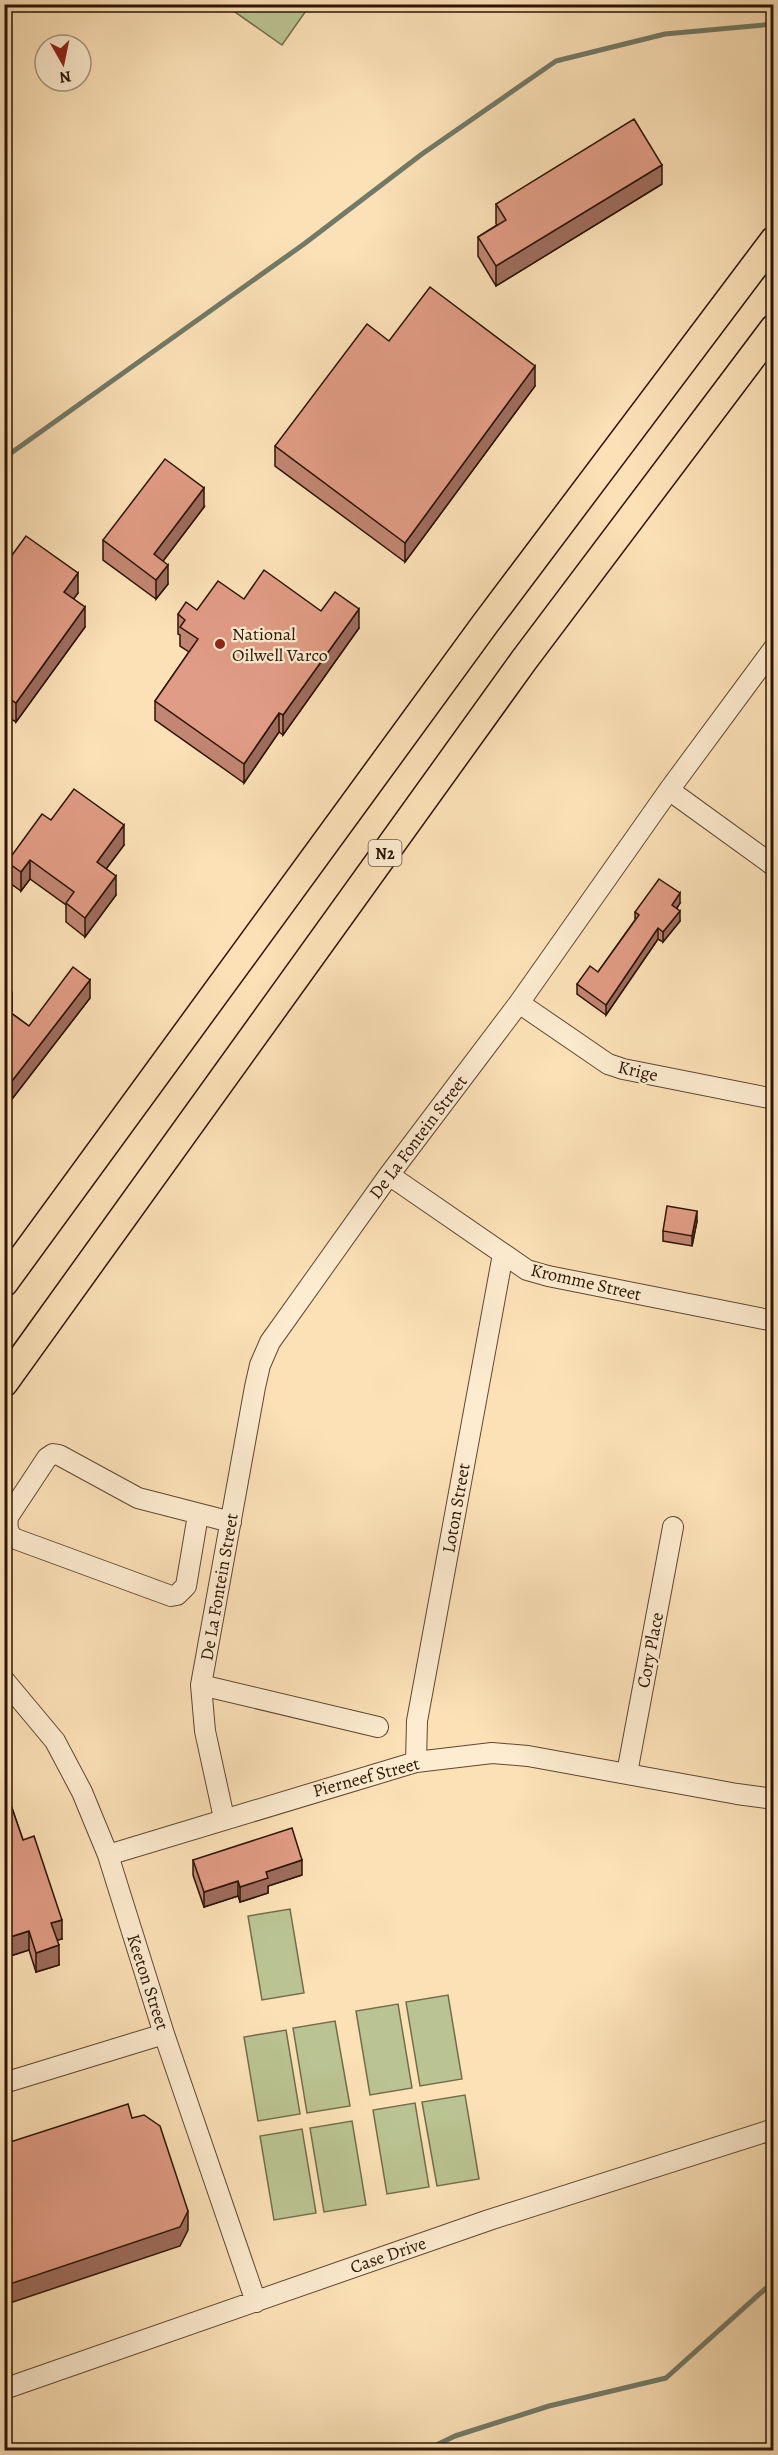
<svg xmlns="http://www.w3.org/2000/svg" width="778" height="2455" font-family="Alegreya,serif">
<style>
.green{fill:#bac492;stroke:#726c4a;stroke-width:1.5}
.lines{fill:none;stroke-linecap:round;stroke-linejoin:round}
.stream{stroke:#717a67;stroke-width:5}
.minor-casing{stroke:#5f4730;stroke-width:22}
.highway-casing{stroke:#2b1403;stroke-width:30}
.minor{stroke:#fdecd0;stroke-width:20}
.highway{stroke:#fce1b7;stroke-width:27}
.wall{fill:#c28672;stroke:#2b1403;stroke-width:1.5}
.shaded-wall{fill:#9e6d5d;stroke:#2b1403;stroke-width:1.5}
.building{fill:#e19c85;stroke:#2b1403;stroke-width:1.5}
.poi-dot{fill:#8f2418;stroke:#fdecd0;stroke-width:2}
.labels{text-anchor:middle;stroke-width:4.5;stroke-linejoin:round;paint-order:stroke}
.shield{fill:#fdecd0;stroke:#6a5540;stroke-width:1.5}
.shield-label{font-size:16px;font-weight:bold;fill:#2b1403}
.poi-label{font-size:18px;fill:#2b1403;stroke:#fdecd0;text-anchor:start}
.street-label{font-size:18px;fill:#2b1403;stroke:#fdecd0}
</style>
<rect width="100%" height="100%" fill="#fce1b7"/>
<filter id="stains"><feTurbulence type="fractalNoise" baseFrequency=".00333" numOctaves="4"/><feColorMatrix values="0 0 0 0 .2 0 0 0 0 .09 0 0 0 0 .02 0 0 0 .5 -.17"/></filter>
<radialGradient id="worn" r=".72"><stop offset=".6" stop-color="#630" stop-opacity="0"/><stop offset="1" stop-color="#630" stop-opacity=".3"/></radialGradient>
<path class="green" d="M225 5H310L282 45Z
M290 1909 304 1993 262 2000 248 1916Z
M448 1995 462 2079 420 2086 406 2002Z
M398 2004 412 2088 370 2095 356 2011Z
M335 2021 350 2106 307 2113 293 2028Z
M286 2030 300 2114 258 2121 244 2037Z
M465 2095 479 2179 437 2186 422 2102Z
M415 2103 429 2187 387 2194 373 2110Z
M352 2121 366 2205 324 2212 310 2128Z
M302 2129 316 2213 274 2220 260 2136Z"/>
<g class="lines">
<path class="stream" d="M4 458 304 244 422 154 556 61 665 34 774 24
M426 2450 455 2436 549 2406 666 2378 774 2281"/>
<g class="minor-casing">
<path id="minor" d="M669 790 774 866
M519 1003 608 1064 623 1069 774 1099
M389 1175 527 1270 548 1276 774 1321
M198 1515 186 1586 177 1595 171 1596 13 1538C7 1531 7 1526 8 1517L47 1458 53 1454 59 1455 138 1498 231 1522
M4 1680 55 1741 82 1792 108 1855 164 2034 256 2302
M201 1685 378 1727
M416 1762 417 1721 503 1254
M627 1773 673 1527
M224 1818 205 1731 201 1685 255 1387 260 1365 270 1342 389 1175 519 1003 669 790 774 648
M108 1855 416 1762 492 1753 528 1756 737 1794 774 1799
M4 2083 164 2034
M4 2389 489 2220 774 2129"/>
</g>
<g class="highway-casing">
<path id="highway" d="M4 1283 485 624 774 240
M4 1383 524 660 774 328"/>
</g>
<use href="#minor" class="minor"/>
<use href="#highway" class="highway"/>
</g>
<path class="wall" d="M662 184 496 286 478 256V237L497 225 496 224V204Z
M389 341 535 386 405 562 275 466V446Z
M204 507 163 561 168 584 156 599 103 560V540Z
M4 566 78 593 73 599 85 627 16 722 4 714Z
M244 599 321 611 359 628 283 735 279 732 244 783 155 720V701L189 652 180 646V635L178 634V614Z
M51 820 124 845 106 869 116 895 85 937 66 922V905L30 879 21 891 7 881V862Z
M680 903 677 908 680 921 663 942 658 939 606 1015 577 994V984L598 972 635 920V912Z
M4 987 12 1011 10 1012 29 1026 90 998 12 1099 4 1094Z
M697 1221 692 1246 663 1241V1231Z
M4 1785 23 1840 62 1939 57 1940 59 1965 36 1972 29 1950 4 1958Z
M193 1860 302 1875 268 1886V1893L240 1902 238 1896 204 1907 193 1875Z"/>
<path class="shaded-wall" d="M662 165V184L496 286V266Z
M535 366V386L405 562V543Z
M204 488V507L154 573V554Z
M168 565V584L156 599V580Z
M78 573V593L64 612V592Z
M85 607V627L16 722V703Z
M359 609V628L283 735V715Z
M279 713V732L244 783V764Z
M124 825V845L97 881V862Z
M30 860V879L21 891V872Z
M116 876V895L85 937V918Z
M680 893V903L672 915V905Z
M680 911V921L663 942V932Z
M658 928V939L606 1015V1005Z
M90 980V998L12 1099V1081Z
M12 993V1011L4 1020V1002Z
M697 1211V1221L692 1246V1236Z
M302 1860V1875L268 1886V1893L240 1902V1887L266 1872Z
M238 1881V1896L204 1907V1892Z
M62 1920V1939L51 1942V1923Z
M29 1931V1950L4 1958V1939Z
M59 1945V1965L36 1972V1953Z
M188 2211V2230L180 2246 4 2305V2286Z"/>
<path class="building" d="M634 119 662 165 496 266 478 237 506 220 496 204Z
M430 287 535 366 405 543 275 446 367 324 389 341Z
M165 459 204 488 154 554 168 565 156 580 103 540Z
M26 536 78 573 64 592 85 607 16 703 4 695V566Z
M264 570 321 611 335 592 359 609 283 715 279 713 244 764 155 701 198 639 180 627 185 620 178 614 186 602 197 610 218 581 244 599Z
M74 789 124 825 97 862 116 876 85 918 66 903 74 892 30 860 21 872 7 862 42 814 51 820Z
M659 879 680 893 672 905 680 911 663 932 658 928 606 1005 577 984 590 966 598 972 639 915 635 912Z
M73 967 90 980 12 1081 4 1076V1008L29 1026Z
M4 987 12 993 4 1002Z
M667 1206 697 1211 692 1236 663 1231Z
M4 1785 23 1840 34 1836 62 1920 51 1923 59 1945 36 1953 29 1931 4 1939Z
M292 1828 302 1860 266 1872 268 1878 240 1887 238 1881 204 1892 193 1860Z
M128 2104 132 2118 144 2115 160 2126 188 2211 180 2227 4 2286V2144Z"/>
<circle class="poi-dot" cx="220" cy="644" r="6"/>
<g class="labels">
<rect class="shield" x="368.5" y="840" width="33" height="26" rx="4.5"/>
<g class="shield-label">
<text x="385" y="859">N2</text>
</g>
<g class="poi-label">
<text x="232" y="640">National<tspan x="232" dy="21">Oilwell Varco</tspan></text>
</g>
<g class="street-label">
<text transform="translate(638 1071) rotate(13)" y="6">Krige</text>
<text transform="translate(418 1137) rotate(-53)" y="6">De La Fontein Street</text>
<text transform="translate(586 1282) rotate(13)" y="6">Kromme Street</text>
<text transform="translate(456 1508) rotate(-80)" y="6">Loton Street</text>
<text transform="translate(219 1587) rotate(-80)" y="6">De La Fontein Street</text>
<text transform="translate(650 1650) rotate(-79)" y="6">Cory Place</text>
<text transform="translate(366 1777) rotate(-15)" y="6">Pierneef Street</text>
<text transform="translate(148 1982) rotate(72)" y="6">Keeton Street</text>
<text transform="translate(388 2255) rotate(-19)" y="6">Case Drive</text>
</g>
</g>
<rect width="778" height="2455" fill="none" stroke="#fce1b7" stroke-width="24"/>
<rect x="6" y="6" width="766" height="2443" fill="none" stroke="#2b1403" stroke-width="3"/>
<rect x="12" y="12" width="754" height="2431" fill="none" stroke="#2b1403" stroke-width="1.5"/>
<g transform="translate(63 63) rotate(171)"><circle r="28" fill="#fdecd0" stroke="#a9967e" stroke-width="1.5"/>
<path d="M0-4.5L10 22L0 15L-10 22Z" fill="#8f2418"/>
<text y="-9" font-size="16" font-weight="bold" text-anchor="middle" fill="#2b1403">N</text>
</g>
<rect width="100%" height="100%" filter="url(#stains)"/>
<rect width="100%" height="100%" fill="url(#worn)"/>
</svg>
